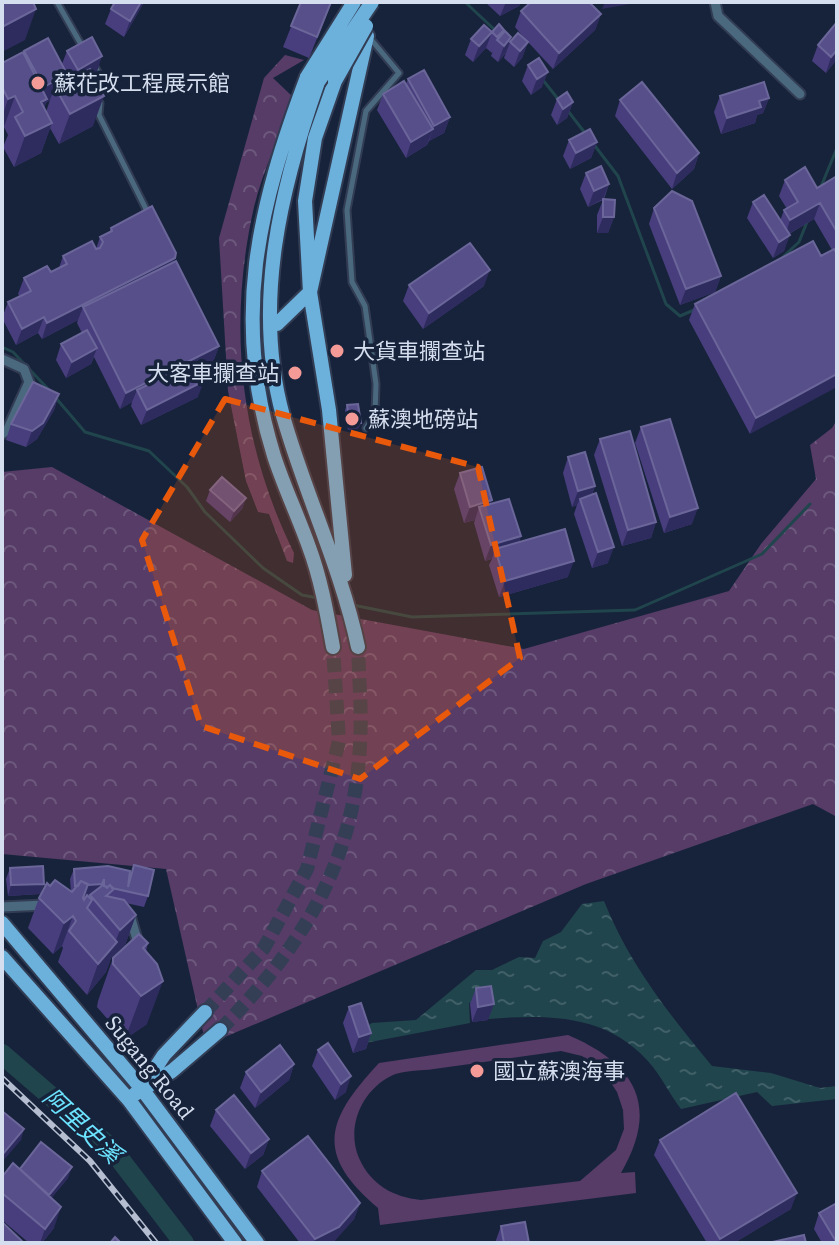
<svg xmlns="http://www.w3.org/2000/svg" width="839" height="1245" font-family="'Source Serif 4','Noto Sans TC',serif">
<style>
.green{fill:#563c67;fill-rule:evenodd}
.forest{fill:url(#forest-crowns)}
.water{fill:url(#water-ripples)}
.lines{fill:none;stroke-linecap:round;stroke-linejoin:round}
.stream{stroke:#20454d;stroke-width:3}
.river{stroke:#20454d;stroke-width:20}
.primary-tunnel{stroke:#343f56;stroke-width:14;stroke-dasharray:14 7;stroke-linecap:butt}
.service-casing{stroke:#323d54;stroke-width:9}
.minor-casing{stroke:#323d54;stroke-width:13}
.primary-casing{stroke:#323d54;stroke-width:18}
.service{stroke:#4a697f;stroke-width:5}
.minor{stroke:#4a697f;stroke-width:9}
.primary{stroke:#6cb0dc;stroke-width:14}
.rail-casing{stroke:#b5bed0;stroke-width:6}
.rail{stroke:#17233b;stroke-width:3;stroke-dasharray:9;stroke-linecap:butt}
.primary-bridge-casing{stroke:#323d54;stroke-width:18;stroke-linecap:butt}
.primary-bridge{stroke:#6cb0dc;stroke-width:14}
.wall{fill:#483e7e;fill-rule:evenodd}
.shaded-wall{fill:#2e2c5e}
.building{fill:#574f8a;stroke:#6b669a;stroke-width:2}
.marked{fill:#e8590c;fill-opacity:0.2;stroke:#e8590c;stroke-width:6;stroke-dasharray:16 10;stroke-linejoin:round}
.poi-dot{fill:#f59b97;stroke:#17233b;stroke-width:3}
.labels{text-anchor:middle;stroke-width:7;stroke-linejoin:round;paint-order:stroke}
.poi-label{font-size:22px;fill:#d5deee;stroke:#17233b;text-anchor:start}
.street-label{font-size:22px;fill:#d5deee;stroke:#17233b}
.water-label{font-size:24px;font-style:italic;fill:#6ce3ff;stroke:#17233b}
</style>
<defs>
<pattern id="forest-crowns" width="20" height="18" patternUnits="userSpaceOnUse" patternTransform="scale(2)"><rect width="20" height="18" fill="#563c67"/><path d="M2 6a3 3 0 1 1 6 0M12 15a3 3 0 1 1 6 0" fill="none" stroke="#6d587d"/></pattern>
<pattern id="water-ripples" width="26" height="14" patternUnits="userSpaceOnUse" patternTransform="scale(2)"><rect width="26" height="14" fill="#20454d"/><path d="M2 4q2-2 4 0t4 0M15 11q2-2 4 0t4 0" fill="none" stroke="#405f67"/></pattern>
</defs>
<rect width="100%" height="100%" fill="#17233b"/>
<path class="green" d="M568 1035C636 1064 660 1106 621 1173L635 1172 636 1193 380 1225 378 1208C314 1154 326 1120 379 1063ZM561 1051 582 1056 603 1071 617 1092 623 1110 624 1129 616 1150 580 1181 421 1200C393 1197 371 1185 359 1158 346 1128 361 1091 391 1076 402 1070 421 1071 434 1069 476 1063 519 1057 561 1051Z"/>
<path class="forest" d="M285 55 304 60 273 78 293 97C281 133 263 170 254 207 227 326 240 444 294 553L293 563 287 561 269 514 258 512 246 481 228 391 219 238 264 78Z
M837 420V817L813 804 586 884 206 1045 166 869 2 854V472L52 467 312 610 524 649 729 591 761 544 816 479 810 445 832 428Z"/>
<path class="water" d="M604 901C629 964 669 1014 712 1066L771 1073 820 1088 837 1086V1099L772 1106 757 1092 681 1109C671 1096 663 1080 653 1067 611 1014 550 1014 488 1019L486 999 469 1003 470 1023 365 1043 362 1029 372 1023 416 1020 476 970H492L519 957 535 958 543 941 561 932 582 904Z"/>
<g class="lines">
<path class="stream" d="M465 2 496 31
M543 80 558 99
M568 111 585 133
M595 146 618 176 666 304 680 316 694 310
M820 189 837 148
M782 258 799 242 807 222
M2 347 13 352 50 391
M55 397 85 432 149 451 187 487 205 512 263 568 302 595 318 598
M353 605 412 617 635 610 762 554 810 504"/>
<path class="river" d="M2 1054 112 1149 184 1243"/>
<path class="primary-tunnel" d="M205 1012 264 948 307 869 339 741 333 647
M220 1030C301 948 354 864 360 745 362 713 359 679 358 647"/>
<g class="service-casing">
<path id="service" d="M57 2 82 46
M94 65 102 79 100 93
M100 103 99 115 148 213
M366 428 375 414 376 384 365 306 352 282 347 210 366 111 399 73 369 37"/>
</g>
<g class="minor-casing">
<path id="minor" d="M715 2 718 16 800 94
M2 359 24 369 29 382 7 431 2 434
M2 907 45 905
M127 917 131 919 139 946"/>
</g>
<g class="primary-casing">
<path id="primary" d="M307 77C258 207 231 319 274 456 284 487 298 516 309 547 321 579 327 614 333 647
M335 81 315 138 305 201 310 292 329 410 345 575
M318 82C281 187 252 304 283 416 305 494 341 567 358 647
M277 324 310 292 367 36
M2 923 142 1089 257 1243
M2 957 129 1100 235 1243
M144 1085 164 1055 205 1012
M135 1094 172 1071 220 1030"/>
</g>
<use href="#service" class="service"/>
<use href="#minor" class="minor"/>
<use href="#primary" class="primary"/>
<g class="rail-casing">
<path id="rail" d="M2 1078 90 1161 156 1243"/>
</g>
<use href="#rail" class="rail"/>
<g class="primary-bridge-casing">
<path id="primary-bridge" d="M307 77 354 2
M335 81 366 26
M318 82 372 2"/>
</g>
<use href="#primary-bridge" class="primary-bridge"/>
</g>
<path class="wall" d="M144 2 124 37 105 24 111 9Z
M301 2H332L309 58 283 47Z
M485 2H521L519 6 500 16Z
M521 11 601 14 595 30 553 69 528 42 522 58 514 67 504 58 510 42 526 40 515 27Z
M504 30 503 33 511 37 506 53 498 62 491 56 493 51 492 53 486 48 473 62 465 55 471 39 492 32Z
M818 45 837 59 826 73 812 61Z
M24 51 62 64 67 51 94 78 93 126 59 144 50 128 41 153 14 167 3 147 8 135 4 127 2 128V63L23 53ZM50 100 46 112 44 108 46 103Z
M528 65 542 87 531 95 522 81Z
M408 79 450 117 444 133 429 141 427 145 406 158 377 110 383 94 406 84Z
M720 96 769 98 763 113 757 115 755 123 721 134 714 112Z
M557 99 573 102 567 118 557 125 551 115Z
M620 100 699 153 694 169 672 189 615 116Z
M569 140 597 142 591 158 570 169 563 156Z
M586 173 609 184 604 199 614 217 608 233H597V215L603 200 588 207 580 189Z
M837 176V248L834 249 750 434 689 320 695 304 821 256 832 250 814 219 789 234 784 251 773 258 747 218 753 202 780 221 784 210 787 209 779 196 785 180 817 188Z
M654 208 721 276 715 292 680 305 649 224Z
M111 228 173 262 219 346 213 362 198 370V397L141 425 131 406 132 402 120 409 94 357 91 364 66 378 56 360 61 344 82 333 77 323 78 320 42 339 38 333 16 345 2 318 8 302 20 297 18 294 24 278 51 272 59 268 63 256 96 249 100 237 109 233Z
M409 285 484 286 423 329 403 301Z
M59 394 54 410 37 439 26 447 6 440 11 424Z
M347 405 359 428 348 430 345 410Z
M641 427 692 524 664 533 635 443Z
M600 439 656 522 651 538 622 546 594 455Z
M568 457 595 486 592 495 608 563 592 568 574 514 577 505 572 507 563 473Z
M460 473 521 536 519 542 568 577 499 597 489 565 492 559 485 561 474 523 475 520 464 523 454 489Z
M210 490 246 498 242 509 230 522 206 501Z
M134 865 148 896 144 907 126 903 136 915 125 945 111 958 106 972 87 995 58 962 63 948 62 946 53 954 28 928 39 898 50 886 71 891 70 879 74 869 129 878Z
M10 868 44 884 40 894 8 896 6 879Z
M148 943 146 951 147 1024 125 1039 97 1007 98 1001 113 958Z
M476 988 488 1020 472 1022 470 1004Z
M349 1007 371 1033 366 1049 353 1053 343 1023Z
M328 1043 346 1092 335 1100 312 1066 318 1050Z
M294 1064 289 1080 255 1108 240 1088 246 1072Z
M216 1110 269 1139 263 1155 245 1169 210 1126Z
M660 1140 791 1209 734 1243H707L654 1155Z
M20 1169 68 1178 51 1198 54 1228 42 1243H29L2 1220V1177Z
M262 1171 360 1203 354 1219 332 1243H300L257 1187Z
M819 1213 837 1243H822L814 1229Z
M501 1226 529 1243H495Z"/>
<path class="shaded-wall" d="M141 2H144L124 37 130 21Z
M506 2H521L519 6 500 16Z
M605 2H631L630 4 602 9Z
M36 9 25 40 2 52V27Z
M601 14 595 30 553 69 559 53Z
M492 32 486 48 473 62 479 46Z
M511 37 506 53 498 62 504 46Z
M528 42 522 58 514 67 520 51Z
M837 50V59L826 73 831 57Z
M102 56 95 78 70 91 78 70Z
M548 72 542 87 531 95 537 79Z
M67 74 60 95 55 87 50 100 46 103 36 130V108L44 87Z
M15 96 4 127 2 128V117L8 99Z
M104 96 93 126 59 144 70 114Z
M769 98 763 113 757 115 755 123 721 134 727 118 759 101Z
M573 102 567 118 557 125 563 109Z
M450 117 444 133 429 141 434 126Z
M52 123 41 153 14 167 25 136Z
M433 129 427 145 406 158 411 142Z
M597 142 591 158 570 169 576 153Z
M699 153 694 169 672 189 677 173Z
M609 184 603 199 588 207 594 191Z
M820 203 814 219 785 236 790 220Z
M603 217H614L608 233H597Z
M790 235 784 251 773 258 779 242Z
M175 258 169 274 83 307 78 320 42 339 47 323Z
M490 270 484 286 423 329 429 313Z
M721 276 715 292 680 305 686 289Z
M44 317 38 333 16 345 22 329Z
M219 346 213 362 141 398 137 390 132 402 120 409 126 393Z
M97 348 91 364 66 378 72 362Z
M837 374V387L750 434 756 418Z
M204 381 198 397 141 425 147 410Z
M59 394 54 410 37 439 26 447 32 431Z
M361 423 359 428 348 430 350 424Z
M595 486 589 502 580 499 577 505 572 507 578 491Z
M246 498 242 509 230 522 234 511Z
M492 500 486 516 479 507 475 520 464 523 470 507Z
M698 508 692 524 664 533 670 517Z
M656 522 651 538 622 546 628 530Z
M521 536 515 552 495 549 492 559 485 561 491 545Z
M614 547 608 563 592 568 598 552Z
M574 561 568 577 499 597 505 581Z
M44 884 40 894 8 896 11 885Z
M102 884 98 895 71 897 75 886Z
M136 915 125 945 111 958 106 972 87 995 98 964 114 945 120 930Z
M73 916 62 946 53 954 64 923Z
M163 981 147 1024 125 1039 141 996Z
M494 1004 488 1020 472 1022 478 1007Z
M371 1033 366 1049 353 1053 359 1037Z
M294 1064 289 1080 255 1108 261 1092Z
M351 1076 346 1092 335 1100 341 1084Z
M24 1129 21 1140 2 1162 3 1154Z
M269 1139 263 1155 245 1169 251 1153Z
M72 1167 68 1178 45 1206 49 1195Z
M797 1193 791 1209 734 1243H719L720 1239Z
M360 1203 354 1219 333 1243H313L315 1239Z
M61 1207 54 1228 42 1243H40L45 1229Z"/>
<path class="building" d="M2 2H33L36 9 2 27Z
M115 2H141L130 21 111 9Z
M301 2H331L317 37 291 26Z
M531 2H589L601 14 559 53 521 11Z
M837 22V50L831 57 818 45Z
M499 24 504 30 497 37 492 32Z
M484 25 492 32 479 46 471 39Z
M505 31 511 37 504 46 497 40Z
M518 33 528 42 520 51 510 42Z
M92 37 102 56 78 70 67 51Z
M48 38 67 74 44 87 24 51Z
M23 52 47 99 41 102 52 123 25 136 15 117 23 112 15 96 8 99 2 87V63Z
M539 58 548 72 537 79 528 65Z
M90 69 104 96 70 114 55 87Z
M424 70 450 117 434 126 408 79Z
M404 81 433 129 411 142 383 94Z
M642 82 699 153 677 173 620 100Z
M764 82 769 98 759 101 761 107 727 118 720 96Z
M567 92 573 102 563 109 557 99Z
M590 129 597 142 576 153 569 140Z
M601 166 609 184 594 191 586 173Z
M805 167 817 188 837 176V232L820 203 790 220 784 210 798 202 785 180Z
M672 191 692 201 721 276 686 289 654 208Z
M764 195 790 235 779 242 753 202Z
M603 199 615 200 614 217H603Z
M152 206 176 253 175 258 47 323 44 317 22 329 8 302 31 291 24 278 47 266 51 272 67 264 63 256 92 241 96 249 100 248 103 242 100 237 112 231 111 228Z
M813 241 821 256 834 249 837 254V374L756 418 695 304Z
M470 243 490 270 429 313 409 285Z
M176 261 219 346 126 393 83 307Z
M87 330 97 348 72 362 61 344Z
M194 362 204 381 147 410 137 390Z
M33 382 59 394 43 423 32 431 11 424Z
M358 404 361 423 350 424 347 405Z
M670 419 698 508 670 517 641 427Z
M630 431 656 522 628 530 600 439Z
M585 452 595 486 578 491 568 457Z
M482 467 492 500 470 507 460 473Z
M222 477 246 498 234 511 210 490Z
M596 493 614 547 598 552 580 499Z
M509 499 521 536 491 545 479 507Z
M565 529 574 561 505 581 495 549Z
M134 865 154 870 148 896 112 888 110 885 108 887 104 886V879L102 884 88 885 81 881 78 886H75L74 869 108 866 130 871 128 887Z
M43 866 44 884 11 885 10 868Z
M55 880 72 892 81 881 88 884 83 898 84 900 87 895 92 900 87 908 117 942 98 964 69 931 76 921 73 916 64 923 39 898 47 883 50 886Z
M103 885 107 888 110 885 114 889 106 896 124 900 136 915 120 930 90 895Z
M139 934 148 943 143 948 157 964 163 981 141 996 113 964V958Z
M491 986 494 1004 478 1007 476 988Z
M361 1003 371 1033 359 1037 349 1007Z
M328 1043 351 1076 341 1084 318 1050Z
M280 1045 294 1064 261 1092 246 1072Z
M736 1093 797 1193 720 1239 660 1140Z
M234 1095 269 1139 251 1153 216 1110Z
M2 1111 24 1129 3 1154 2 1152Z
M308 1136 360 1203 339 1227 315 1239 262 1171Z
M41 1142 72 1167 49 1195 20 1169Z
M13 1163 61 1207 45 1229 2 1193V1177Z
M837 1203V1243L819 1213Z
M2 1222 24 1243H2Z
M525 1222 529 1243H504L501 1226Z
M804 1235 806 1243H768Z
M115 1237 121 1243H110Z"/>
<path class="marked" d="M225 399 478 467 520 658 360 779 201 726 142 540Z"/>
<g class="poi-dot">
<circle cx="38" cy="83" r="8"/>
<circle cx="337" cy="351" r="8"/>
<circle cx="295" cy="373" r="8"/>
<circle cx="352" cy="419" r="8"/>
<circle cx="477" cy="1071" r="8"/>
</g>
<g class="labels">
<g class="poi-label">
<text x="54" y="91">蘇花改工程展示館</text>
<text x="353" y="359">大貨車攔查站</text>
<text x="279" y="381" text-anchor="end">大客車攔查站</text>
<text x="368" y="427">蘇澳地磅站</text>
<text x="493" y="1079">國立蘇澳海事</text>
</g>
<g class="street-label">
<text transform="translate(150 1067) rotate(51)" y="8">Sugang Road</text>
</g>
<g class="water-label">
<text transform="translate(82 1126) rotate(43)" y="8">阿里史溪</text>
</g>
</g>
<rect width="839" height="1245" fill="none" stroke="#d5deee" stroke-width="8"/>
</svg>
